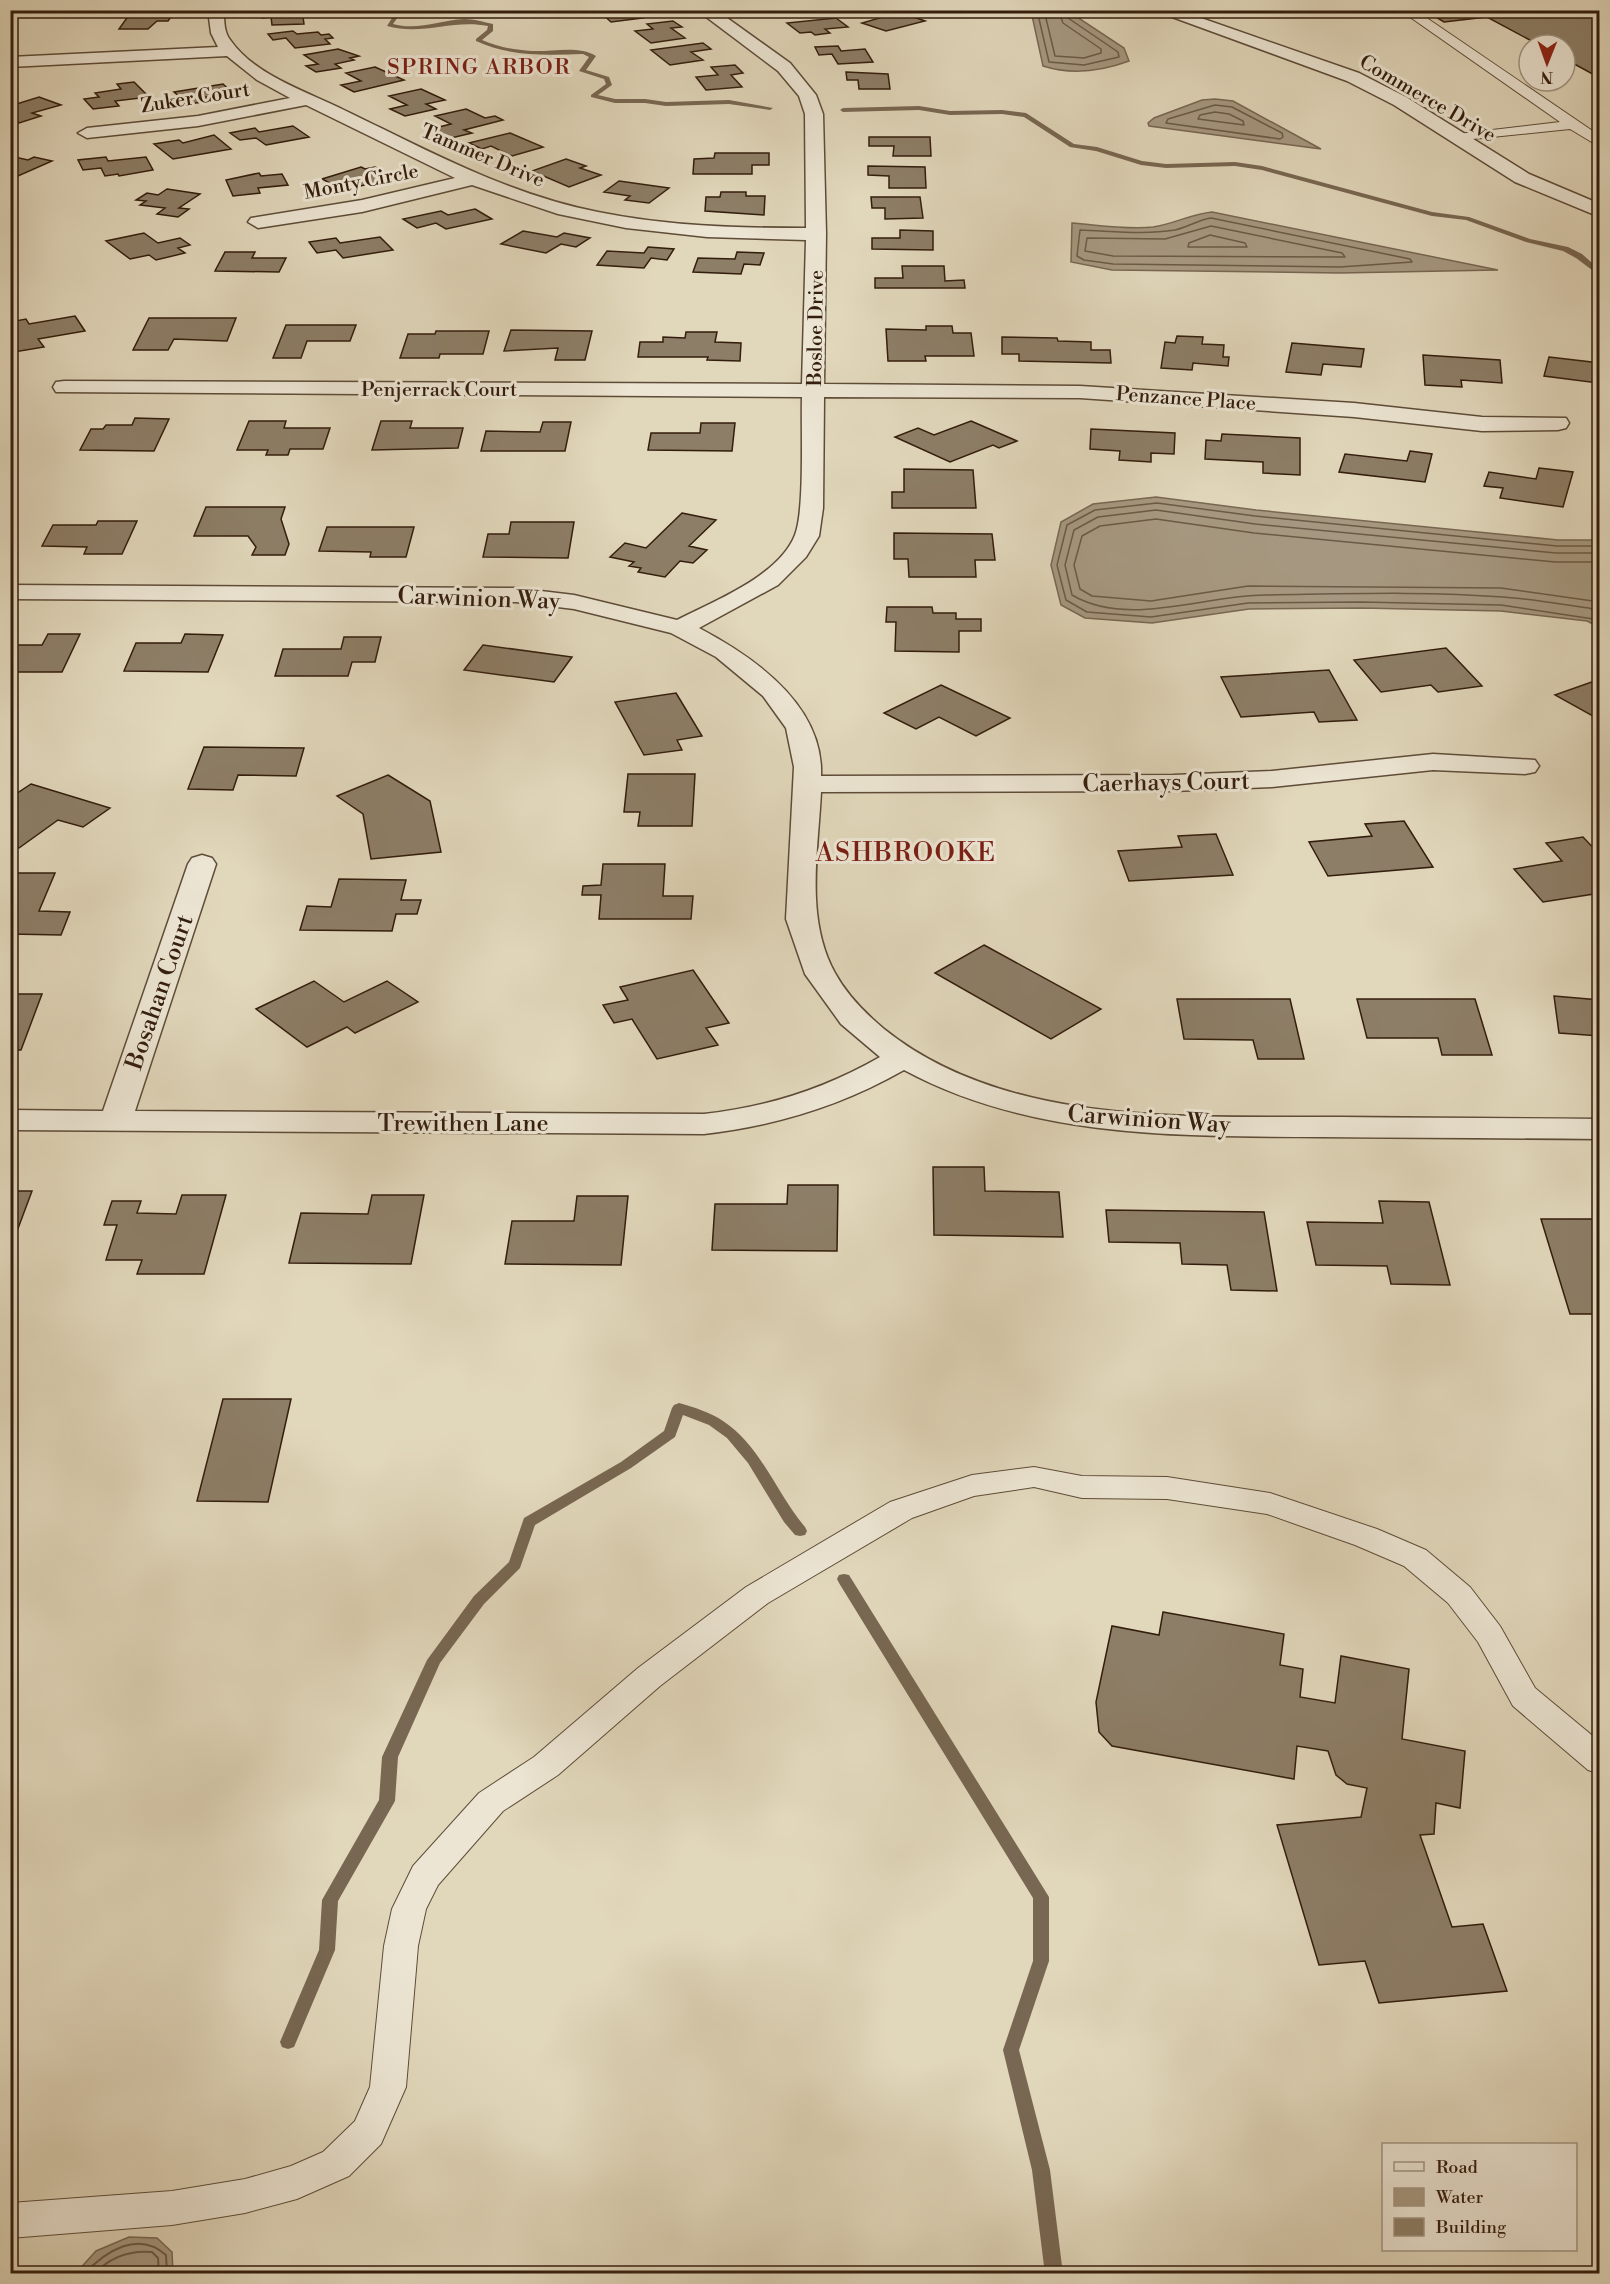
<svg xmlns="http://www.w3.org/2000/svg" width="1610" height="2284" font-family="'Libre Bodoni',serif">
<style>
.water{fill:#a69880;stroke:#786752;stroke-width:1.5}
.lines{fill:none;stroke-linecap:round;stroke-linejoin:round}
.shore-far1{stroke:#6c5a46;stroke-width:1.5}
.shore{stroke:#6c5a46;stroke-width:2}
.stream{fill:#786752;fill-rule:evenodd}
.building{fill:#8d7e67;stroke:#331d0d;stroke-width:1.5}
.service-casing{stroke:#5e4c38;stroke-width:2}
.minor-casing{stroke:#5e4c38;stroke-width:3}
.service{fill:#ece5d3;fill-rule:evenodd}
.minor{fill:#ece5d3;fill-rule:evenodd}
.labels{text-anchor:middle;stroke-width:6;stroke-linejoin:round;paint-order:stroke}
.far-street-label{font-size:20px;fill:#331d0d;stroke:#ece5d3}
.far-neighbourhood-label{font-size:22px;letter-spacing:1.5px;fill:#7a1f14;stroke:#ece5d3}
.street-label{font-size:24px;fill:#331d0d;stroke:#ece5d3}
.neighbourhood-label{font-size:26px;letter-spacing:1.5px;fill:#7a1f14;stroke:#ece5d3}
</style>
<rect width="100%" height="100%" fill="#e1d7bb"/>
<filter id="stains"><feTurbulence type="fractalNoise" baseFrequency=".00333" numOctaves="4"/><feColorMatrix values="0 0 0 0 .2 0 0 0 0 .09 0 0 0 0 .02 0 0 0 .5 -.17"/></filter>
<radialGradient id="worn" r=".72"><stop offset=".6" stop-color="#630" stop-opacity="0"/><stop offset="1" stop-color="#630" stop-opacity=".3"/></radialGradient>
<path class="water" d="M1031 11H1068L1124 48 1129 61C1102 71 1071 75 1043 66Z
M1215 99 1233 101 1321 149 1149 126 1148 123 1154 118 1202 100Z
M1212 212 1498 270 1340 273 1112 270 1071 262 1072 223C1098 225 1127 230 1153 227 1174 224 1191 214 1212 212Z
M1156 497 1256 510 1558 540H1599V627L1587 621 1501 611 1361 608 1249 609 1152 623 1085 618 1061 605 1051 565 1061 522 1093 504Z
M129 2237 157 2238 172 2252 173 2273H76L96 2251Z"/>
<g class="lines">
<path class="shore-far1" d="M1037 10 1049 62 1084 65 1119 57 1118 52 1068 18 1066 10
M1044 10 1055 56 1084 58 1101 53V49L1063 23 1058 10
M1215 105 1232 107 1282 133 1283 137 1280 139 1166 123 1168 119Z
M1215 112 1229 114 1243 121 1244 125 1198 119 1200 115Z
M1211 218 1410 259 1412 262 1340 267 1113 264 1084 260 1077 256 1080 230C1112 231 1144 235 1175 230 1188 227 1198 220 1211 218Z
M1211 226 1342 253 1345 257 1113 256 1085 251 1087 238 1165 239Z
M1210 235 1245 243 1247 247H1188L1189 243Z
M1600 546H1557L1255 516 1157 503 1095 510 1067 525 1057 565 1066 600 1087 612 1151 617 1248 603 1361 602 1501 605 1600 620
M1600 553H1556L1255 524 1156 510 1098 517 1074 530 1065 565 1072 595C1128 628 1204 595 1265 595 1344 594 1424 591 1503 597 1532 599 1560 604 1589 608L1600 612
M1600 562H1555L1254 533 1156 519 1100 526 1082 536 1074 565 1080 589 1092 596 1151 601 1248 586 1501 588 1600 602"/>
<path class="shore" d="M84 2274C106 2251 138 2230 166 2255L167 2274
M94 2274C110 2257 129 2250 152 2252L158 2258 159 2274"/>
<path class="stream" d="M397 10H403L393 24C418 31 440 20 464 19 474 19 484 22 493 24V31L482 40C498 47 514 50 532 51 552 52 579 45 596 56L586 70 609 77 612 85 598 95 615 99H645L666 102 729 100 773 108 770 110 729 104 666 106 645 103H615L591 97V95L606 84 604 79 579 71 589 57 583 54C546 55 511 57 476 41V39L487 30 488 26C452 19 423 36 387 26Z
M919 106 950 111 1002 110 1026 113 1074 144 1097 147 1142 161 1166 164 1235 162 1262 166 1432 212 1469 217 1530 239 1568 247 1582 254 1600 270V276L1576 258 1563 251 1526 242 1466 220 1432 216 1262 170 1235 166 1166 168 1141 165 1096 151 1070 147 1024 117 1002 114 950 115 919 110 843 112 840 110 843 108Z
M679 1403C693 1407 710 1412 723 1421 761 1446 776 1493 805 1527L807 1531 805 1535 800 1536 795 1535 784 1522 748 1463 727 1438 709 1425 683 1415 675 1437 631 1468 535 1525 520 1568 484 1604 440 1663 398 1757 395 1801 338 1901 335 1950 294 2047 288 2049 282 2047 280 2042 319 1950 322 1900 379 1800 382 1757 427 1660 474 1596 509 1562 524 1518 621 1462 664 1431 672 1408 674 1405Z
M844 1574 849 1575 1049 1897V1961L1019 2050 1050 2170 1063 2274H1045L1032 2170 1003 2050 1033 1961V1898L839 1583 837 1579 839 1575Z"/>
</g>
<path class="building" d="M261 10H302L304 24 272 25 271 17 262 18Z
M598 10H640L635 11 643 18 611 22Z
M881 10H894L925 21 886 31 862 23 883 17 870 13Z
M1424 10H1600V78L1565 59V45H1539L1487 17 1444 22Z
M173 14 168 21H157L148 29H119L129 15Z
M836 18 848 27 825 29 830 33 815 35 811 32 800 33 787 23Z
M673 21 682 27 671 28 685 38 651 43 635 31 653 29 647 24Z
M293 31 297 34 318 32 321 35 329 34 333 38 325 39 330 44 295 48 286 38 273 40 268 34Z
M703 43 711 49 691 52 703 60 670 65 651 50Z
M838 46 841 51 865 49 873 62 838 64 832 54 819 55 815 47Z
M338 49 359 56 350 58 354 60 335 64 341 68 316 72 306 66 318 64 304 55Z
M735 65 743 73 731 75 742 87 706 90 696 77 718 75 711 67Z
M375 67 404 80 354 92 341 85 361 81 346 73Z
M846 72 888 74 890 89H859L858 80H847Z
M134 82 149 97 115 101 119 106 93 109 84 99 99 97 95 93 121 89 117 84Z
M223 84 233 93 206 97 210 101 182 105 176 99 181 98 174 92Z
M421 89 445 100 426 104 436 109 405 116 390 109 407 105 389 96Z
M39 97 61 105 32 113 41 116 19 123 10 120V113L13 112 10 111V106Z
M466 109 485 118 495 116 503 120 464 130 472 133 451 138 431 129 451 124 435 116Z
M293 126 309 137 266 145 256 138 240 140 230 133 255 128 259 132Z
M510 133 543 147 512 156 491 146 482 149 469 143Z
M214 135 231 149 173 159 154 144 179 140 183 143Z
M869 137H930L931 156H893L894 146H869Z
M715 153H769V165H752V174H693L694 159 714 158Z
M10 156 28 160 34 157 52 161 18 176 10 174Z
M106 157 108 161 146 157 153 170 119 176 118 174 105 176 101 168 83 170 78 160Z
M566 159 586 166 580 168 601 175 569 187 532 171Z
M868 166 925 167 926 188H889V176L868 175Z
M361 167 365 169 375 167 395 178 343 190 322 179Z
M259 173 261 176 282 174 288 185 258 188 260 193 233 196 226 180Z
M619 181 669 188 649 203 625 200 630 196 604 192Z
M167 189 200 194 179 208 189 209 178 217 157 214 165 208 140 205 146 201 136 200 147 193 158 195Z
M721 192H746V196H765L764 215 705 211 706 197H720Z
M871 197H920L923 218 885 219V208H872Z
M475 209 492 219 446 229 436 223 417 228 403 219 441 211 448 215Z
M900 230 933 231V250L872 249V238H900Z
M523 231 557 237 564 233 590 238 576 247 561 244 546 253 501 244Z
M144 233 158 243 180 238 190 245 178 248 185 253 156 260 149 255 130 259 106 241Z
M380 237 393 250 343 258 336 250 317 253 309 242 336 238 340 243Z
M648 247 674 249 667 260 651 258 644 268 597 265 607 251 644 253Z
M225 252H255L252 258H286L279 272 215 271Z
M737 252 764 253 760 265 744 264 741 274 693 272 698 258 735 259Z
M902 266H944L945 281 964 280 965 288H875V278H903Z
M75 316 85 331 38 339 44 347 14 352 10 347V322L26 319 29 324Z
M149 318H236L227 341 174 339 168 350H133Z
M286 325H356L350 341H307L301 358H273Z
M926 326H952L953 333H971L974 356H925L926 361H888L886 329 926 330Z
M511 330 592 331 585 360H555L558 348 504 351Z
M436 331H489L483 354H440L439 358H400L408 334H435Z
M686 332H717L715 342 741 343 740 361 707 360 708 357H638L640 342H663V337L685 338Z
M1177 336 1203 337 1202 344 1224 345 1223 357H1229L1228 366 1193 363 1192 370 1161 368 1165 342 1175 343Z
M1002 337 1057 338 1058 341 1091 342V350H1110L1111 363 1019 361V354H1002Z
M1292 343 1364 349 1361 367 1323 364 1321 375 1286 372Z
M1423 355 1500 360 1502 383 1461 380 1462 387 1425 385Z
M1549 357 1600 363 1598 383 1544 376Z
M135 418 169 419 154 451 80 450 91 429H103L106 425H132Z
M249 421H286L284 428H330L323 449H290L288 455H266L268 450H237Z
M381 421H412L410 428H463L458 448 372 450Z
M971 421 1017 441 999 448 993 445 950 462 895 437 918 428 934 435Z
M543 422H571L565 451H481L486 431 540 432Z
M701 423H735L732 451 648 450 651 433H700Z
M1091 429 1175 433 1174 454 1151 453V462L1119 460 1120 451 1090 449Z
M1222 434 1300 438V475L1263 473V462L1205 459 1206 440 1221 441Z
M1410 451 1432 454 1425 482 1339 472 1345 454 1407 461Z
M1539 468 1573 472 1563 507 1500 498 1503 488 1484 486 1489 472 1536 479Z
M904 469 973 470 976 508H892V492H904Z
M206 507H285L281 519 289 544 285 555H252L256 547 248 536H194Z
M682 513 716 520 689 546 707 550 693 563 680 561 665 577 638 572 641 568 629 566 634 562 610 557 625 543 646 548Z
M98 521H137L122 554H84L87 547 42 546 53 525H96Z
M511 522H574L568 558 483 557 488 534H509Z
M327 527H414L406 557H370L371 552 319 551Z
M894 533 992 534 995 560H975L976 577H909L908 559H894Z
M887 607H932L933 613H956V619H981V631H959V652L895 651 896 622H886Z
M48 634H80L62 672H10V645H42Z
M185 634 223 635 208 672 124 671 136 643H181Z
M344 637H381L375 662H352L348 676H275L283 649H341Z
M483 645 572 657 554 682 464 670Z
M1446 648 1482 686 1438 692 1431 685 1381 692 1354 660Z
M1329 670 1357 720 1319 722 1314 712 1241 717 1221 677Z
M1600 679V720L1555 695Z
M941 685 1010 718 976 736 939 717 916 729 884 713Z
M676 693 702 736 677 740 682 750 644 755 615 702Z
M204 747 304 748 296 776 238 775 233 790 188 789Z
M628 774H695L692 826H638L640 812H624Z
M388 775 430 801 441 852 371 859 363 814 337 796Z
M31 784 110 808 83 827 58 820 19 848 10 845V798Z
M1404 821 1433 867 1328 876 1309 842 1372 836 1365 824Z
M1216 834 1233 875 1129 881 1118 851 1182 847 1178 836Z
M1583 837 1600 855V893L1543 902 1514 869 1562 861 1546 843Z
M603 864H665L663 896H693L691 919H599L601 895H582L583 886 601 885Z
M10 873H55L39 911 70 912 61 935 10 934Z
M339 879 406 880 401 900H421L417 914H396L392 931 300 930 307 906 331 907Z
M984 945 1101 1009 1051 1039 935 973Z
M693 970 729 1023 706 1028 718 1045 657 1059 632 1019 614 1023 603 1005 628 1000 620 987Z
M314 981 344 1002 387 981 418 1002 355 1033 347 1027 307 1047 256 1009Z
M10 994H42L21 1050H10Z
M1554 996 1600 1000V1036L1559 1033Z
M1177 999H1290L1304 1059H1258L1253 1040 1184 1039Z
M1357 999H1475L1492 1055H1442L1438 1038H1367Z
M933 1167H984L985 1191 1059 1192 1063 1237 934 1235Z
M788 1185H838L837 1251 712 1250 715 1204H787Z
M10 1191H32L10 1250Z
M182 1195H226L204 1274H137L142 1260H106L117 1225H104L112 1201H141L137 1213 176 1214Z
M372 1195H424L411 1264 289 1263 301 1213 368 1214Z
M577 1196H628L621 1265 505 1264 512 1221H574Z
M1379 1201 1429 1202 1450 1285 1391 1284 1387 1266 1316 1265 1307 1222 1383 1223Z
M1106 1210 1264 1212 1277 1291 1231 1290 1227 1265 1182 1264 1180 1243 1109 1242Z
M1541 1219H1598L1600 1314H1570Z
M223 1399H291L268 1502 197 1501Z
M1163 1612 1284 1634 1280 1665 1303 1669 1300 1697 1335 1703 1341 1656 1409 1669 1402 1739 1465 1751 1460 1808 1436 1803 1434 1834 1420 1835 1452 1927 1483 1924 1507 1991 1379 2003 1365 1961 1319 1965 1277 1825 1361 1817 1367 1788 1347 1784 1336 1775 1328 1751 1297 1746 1294 1779 1112 1746 1099 1732 1096 1702 1112 1626 1159 1635Z"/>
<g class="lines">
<g class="service-casing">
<path id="service" d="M1400 10H1415L1600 136V147L1570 129 1453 141 1451 138 1458 134 1560 122Z
M1034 1467 1082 1476 1167 1477 1270 1493 1377 1529 1426 1550 1470 1587 1500 1626 1535 1688 1600 1742V1774L1588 1770 1513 1706 1478 1642 1448 1603 1404 1566 1355 1545 1267 1514 1167 1499 1082 1498 1034 1487 974 1496 912 1518 768 1603 660 1686 558 1775 503 1811 438 1885 426 1909 418 1946 406 2087 381 2144 349 2176 297 2199 245 2213 172 2225 10 2238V2203L172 2191 245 2179 291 2166 323 2152 355 2121 370 2087 384 1946 392 1909 413 1866 479 1793 534 1757 638 1668 746 1587 890 1502 972 1475Z"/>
</g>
<g class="minor-casing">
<path id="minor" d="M208 10H224C224 21 224 33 231 41 255 75 305 91 342 109 425 149 506 194 598 212 666 226 737 228 806 228L805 114 799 96 778 71 697 10H716L790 63 816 95 823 114 826 234 824 384 1080 386 1354 403 1482 417 1566 418 1569 423 1566 428 1558 430 1482 431 1354 417 1080 398 824 397 823 508 819 536 806 557 778 585 699 628C754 657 824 705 821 776L1173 775 1272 771 1433 754 1535 760 1539 766 1535 772 1525 774 1433 770 1272 787 1173 791 821 792C818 852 805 919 835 973 847 995 865 1013 884 1029 1007 1128 1192 1116 1340 1117 1427 1118 1513 1118 1600 1119V1139C1507 1138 1414 1138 1322 1137 1180 1136 1032 1139 904 1070 841 1106 775 1126 704 1134L10 1130V1110L103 1111 188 864 192 858 202 855 212 858 216 864 135 1111 704 1114C768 1107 824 1089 880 1057L841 1024 805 974 786 919 794 767 786 728 763 696 716 657 671 633 574 609 516 602 10 599V585L516 588 574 595 677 620C714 601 779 576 795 535 805 510 801 428 802 397L56 392 53 387 56 382 64 381 802 384 806 240 707 237 626 228 558 214 472 185 362 212 258 228 248 222 251 218 362 200 455 178 306 105 198 126 87 138 78 133 87 128 198 116 290 98 257 80 227 56 10 67V57L218 47 211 33Z
M1153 10H1178L1359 73 1406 97 1529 174 1600 204V217L1515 182 1394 105 1347 81Z"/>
</g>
<use href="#service" class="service"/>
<use href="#minor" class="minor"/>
</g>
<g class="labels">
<g class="far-street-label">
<text transform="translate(195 97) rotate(-9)" y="7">Zuker Court</text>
<text transform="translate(1428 98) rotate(30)" y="7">Commerce Drive</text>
<text transform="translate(483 155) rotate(23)" y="7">Tammer Drive</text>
<text transform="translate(361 181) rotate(-11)" y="7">Monty Circle</text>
<text transform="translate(815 328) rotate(-89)" y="7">Bosloe Drive</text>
<text x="439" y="396">Penjerrack Court</text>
<text transform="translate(1186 398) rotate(4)" y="7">Penzance Place</text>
</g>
<g class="far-neighbourhood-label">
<text x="479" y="74">SPRING ARBOR</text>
</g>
<g class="street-label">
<text transform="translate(479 598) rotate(2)" y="8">Carwinion Way</text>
<text transform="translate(1166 782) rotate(-1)" y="8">Caerhays Court</text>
<text transform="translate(159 992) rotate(-71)" y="8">Bosahan Court</text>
<text transform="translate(1149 1119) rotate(4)" y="8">Carwinion Way</text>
<text x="463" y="1131">Trewithen Lane</text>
</g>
<g class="neighbourhood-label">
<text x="906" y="861">ASHBROOKE</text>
</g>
</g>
<rect width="1610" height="2284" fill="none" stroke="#e1d7bb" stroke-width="36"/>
<rect x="12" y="12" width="1586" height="2260" fill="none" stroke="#331d0d" stroke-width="3"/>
<rect x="18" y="18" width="1574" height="2248" fill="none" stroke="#331d0d" stroke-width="1.5"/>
<rect x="1382" y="2143" width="195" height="108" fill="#ece5d3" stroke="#a29584" stroke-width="1.5"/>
<rect x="1394" y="2162" width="30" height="9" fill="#ece5d3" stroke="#a29584" stroke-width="1.5"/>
<text x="1436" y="2173" font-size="18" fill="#331d0d">Road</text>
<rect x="1394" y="2188" width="30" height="18" fill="#a69880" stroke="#a29584" stroke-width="1.5"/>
<text x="1436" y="2203" font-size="18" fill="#331d0d">Water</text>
<rect x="1394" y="2218" width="30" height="18" fill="#8d7e67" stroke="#a29584" stroke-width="1.5"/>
<text x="1436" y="2233" font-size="18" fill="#331d0d">Building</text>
<g transform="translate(1547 63) rotate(181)"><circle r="28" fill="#ece5d3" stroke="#a29584" stroke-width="1.5"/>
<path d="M0-4.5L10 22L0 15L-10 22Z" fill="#8f2418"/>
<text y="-9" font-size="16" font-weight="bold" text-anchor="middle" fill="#331d0d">N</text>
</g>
<rect width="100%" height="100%" filter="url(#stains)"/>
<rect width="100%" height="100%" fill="url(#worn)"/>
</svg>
